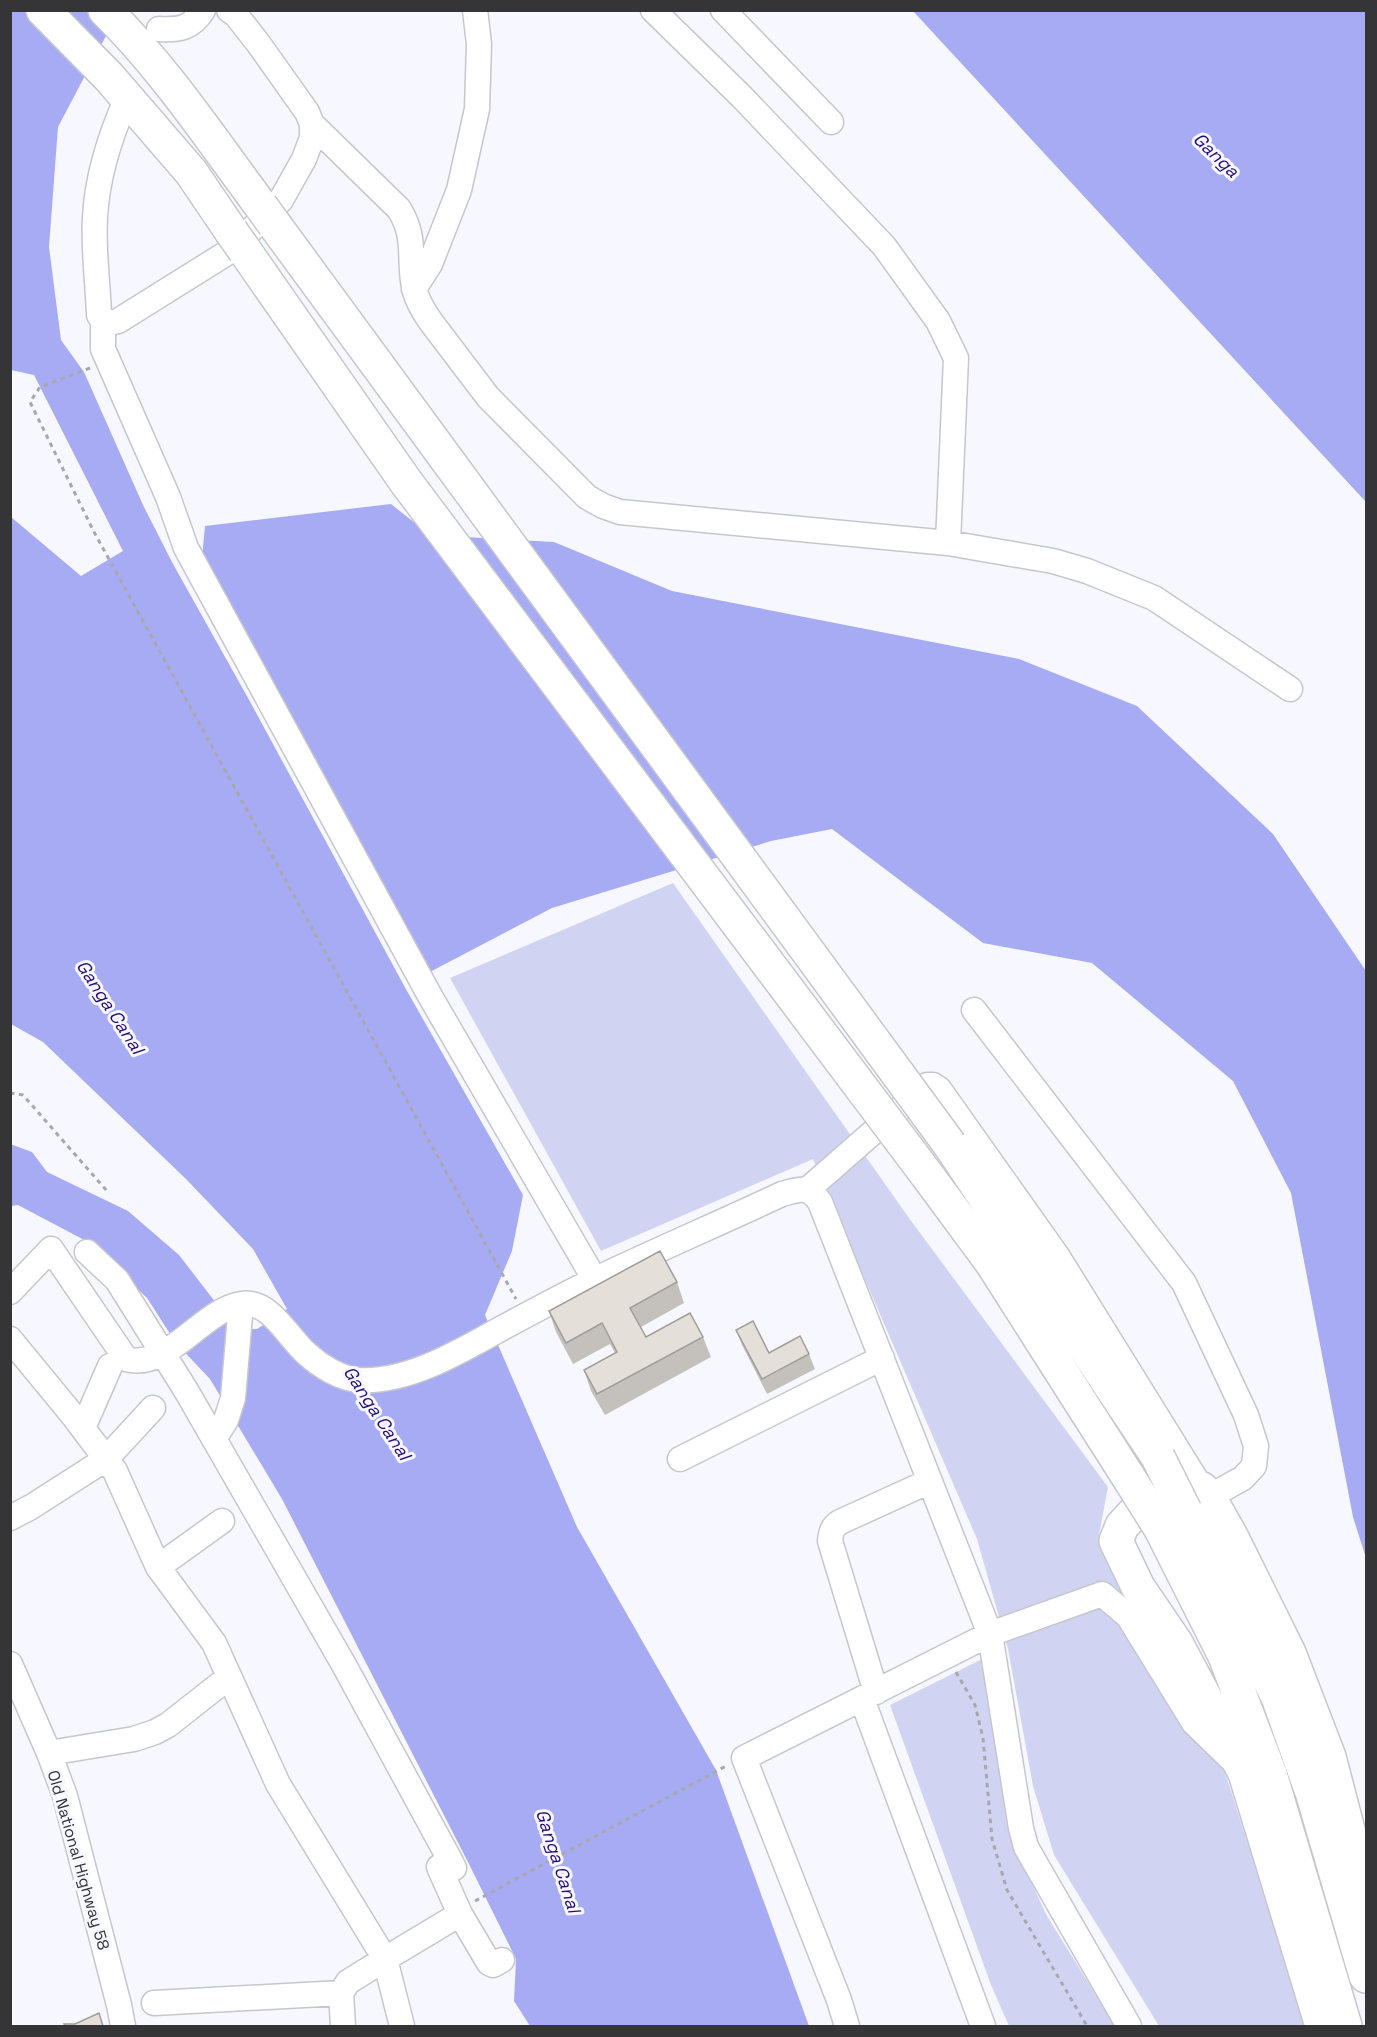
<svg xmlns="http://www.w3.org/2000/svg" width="1377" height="2037" font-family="'Space Grotesk',sans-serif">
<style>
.green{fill:#d0d4f2}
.water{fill:#a6abf3}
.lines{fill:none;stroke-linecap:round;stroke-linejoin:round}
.minor-casing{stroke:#c6c7ce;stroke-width:27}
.highway-casing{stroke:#c6c7ce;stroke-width:36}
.path{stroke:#a7a8ad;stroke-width:3;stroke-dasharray:4.5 4.5;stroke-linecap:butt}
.minor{stroke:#fff;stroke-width:24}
.highway{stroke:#fff;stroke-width:33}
.highway-bridge-casing{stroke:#c6c7ce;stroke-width:36;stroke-linecap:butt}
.highway-bridge{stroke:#fff;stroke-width:33}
.wall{fill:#c4c0bb}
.building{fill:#e4dfd9;stroke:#a09c98;stroke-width:1.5}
.labels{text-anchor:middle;stroke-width:6;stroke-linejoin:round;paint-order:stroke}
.street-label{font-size:16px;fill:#353538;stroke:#f7f8ff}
.water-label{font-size:18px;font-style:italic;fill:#250b75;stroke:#f7f8ff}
</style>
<rect width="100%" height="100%" fill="#f7f8ff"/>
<path class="green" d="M673 883 909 1218 1108 1487 1098 1540 1225 1772 1306 2026H1159L1054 1855 1033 1786 1008 1649 977 1539 813 1159 601 1251 450 978Z
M982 1659 1017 1852 1047 1916 1115 2026H1009L991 1985 890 1705Z"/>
<path class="water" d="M11 11H119L58 127 49 247 61 340 84 372 143 505 173 564 248 698 407 991 523 1195 512 1251 485 1315 577 1527 716 1770 809 2026H530L514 2001 516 1959 469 1864 282 1499 210 1379 176 1343 147 1298 90 1243 18 1205 11 1206 10 1144 32 1152 47 1172 128 1211 179 1255 236 1329H257L287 1309 253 1249 186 1179 43 1042 11 1024V517L81 576 123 551 34 375 11 370Z
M913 11H1366V502Z
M391 504 430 535 554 542 672 591 1019 659 1137 706 1273 834 1366 971V1558L1353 1517 1291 1193 1233 1081 1092 963 983 943 832 829 771 841 552 908 426 974 202 558 205 526Z"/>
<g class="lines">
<g class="minor-casing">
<path id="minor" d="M653 10 742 97 884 246 938 321 956 358 948 543
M723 10 831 122
M159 29C179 30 191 29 203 10
M127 98C110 136 97 176 95 218 93 250 98 283 99 315L103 321 109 323 118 321 230 251 281 200 304 159 312 138V124L307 112 258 43 236 15 229 10
M312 124 399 209C417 238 408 257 414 287 416 299 424 312 431 322L488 397 587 497 603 506 620 512 948 543 1053 561 1087 571 1154 598 1290 689
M414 289 430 264 459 190 477 109 479 44 475 10
M103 321V349L168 497 186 548 430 996 595 1280
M974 1010 1184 1283 1246 1415 1256 1446 1254 1466 1243 1478 1209 1497
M807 1190 927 1085H933L939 1089 1058 1257 1202 1489
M87 1252 117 1280 187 1392 344 1665 450 1860
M10 1292 51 1249 126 1359C168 1371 202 1310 241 1304 270 1299 288 1338 307 1354 320 1366 341 1379 359 1380 405 1383 456 1354 495 1332 528 1314 562 1296 596 1279 657 1250 720 1223 782 1194 800 1189 808 1185 820 1202L990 1634 1021 1828 1026 1847 1129 2026
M10 1339 75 1418 115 1471 158 1567 214 1643 278 1784 385 1959 348 1982 341 1993 343 2026
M83 1428 110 1366
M214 1439 226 1420 233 1398 241 1304
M680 1459 882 1358
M10 1518 31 1507 106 1459 153 1408
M158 1567 222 1521
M10 1664 49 1753 65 1796 119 2005 123 2026
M876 1692 830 1541C831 1532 832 1527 840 1522L930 1481
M862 1699 983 2026
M49 1753 134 1739 155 1732 168 1725 229 1677
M460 1914 489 1963 493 1965 502 1960
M154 2003 341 1993
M402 2026 385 1959 460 1914 439 1867 450 1860 454 1868
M847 2026 839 2000 744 1758 990 1634 1102 1594 1128 1616 1194 1723 1230 1758"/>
</g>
<g class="highway-casing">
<path id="highway" d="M43 10 109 77 191 172 231 231
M105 10C165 69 211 139 261 206
M274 224 445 457
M245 251 406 482
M950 1145 1158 1457
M930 1179 992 1263 1129 1478
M1185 1511 1278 1697 1313 1795 1366 1976
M1161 1529 1225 1656 1270 1774 1345 2026
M1322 2026 1245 1773 1176 1643 1138 1587 1116 1541 1122 1526 1134 1513 1192 1487 1202 1489 1209 1497 1231 1536 1289 1653 1329 1757 1366 1899"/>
</g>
<path class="path" d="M90 368 40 387 30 402 94 532 516 1299
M10 1093 23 1095 107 1191
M956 1672 975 1705 983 1738 992 1839 1007 1890 1087 2026
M475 1901 726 1766"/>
<use href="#minor" class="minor"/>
<use href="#highway" class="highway"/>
<g class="highway-bridge-casing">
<path id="highway-bridge" d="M261 206 274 224
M231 231 245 251
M445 457 950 1145
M406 482 930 1179
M1158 1457 1185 1511
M1129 1478 1161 1529"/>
</g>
<use href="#highway-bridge" class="highway-bridge"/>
</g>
<path class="wall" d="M677 1282 684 1303 641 1327 646 1337H703L711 1357 605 1415 591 1391 584 1370 615 1353 610 1344 573 1364 556 1332 549 1311Z
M736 1330 769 1353 809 1354 815 1369 767 1394 742 1345Z"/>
<path class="building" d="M660 1251 677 1282 630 1308 646 1337 690 1313 703 1337 597 1394 584 1370 617 1352 602 1323 566 1343 549 1311Z
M753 1321 769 1353 800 1336 809 1354 762 1379 736 1330Z
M99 2013 103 2026H65L64 2024H75Z"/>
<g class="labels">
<g class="street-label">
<text transform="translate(79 1860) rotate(74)" y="6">Old National Highway 58</text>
</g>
<g class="water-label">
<text transform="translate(1216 155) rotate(44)" y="6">Ganga</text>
<text transform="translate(110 1007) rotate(57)" y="6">Ganga Canal</text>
<text transform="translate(377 1413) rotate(57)" y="6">Ganga Canal</text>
<text transform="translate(558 1861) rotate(72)" y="6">Ganga Canal</text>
</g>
</g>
<rect width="1377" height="2037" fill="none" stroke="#353538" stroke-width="24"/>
</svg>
